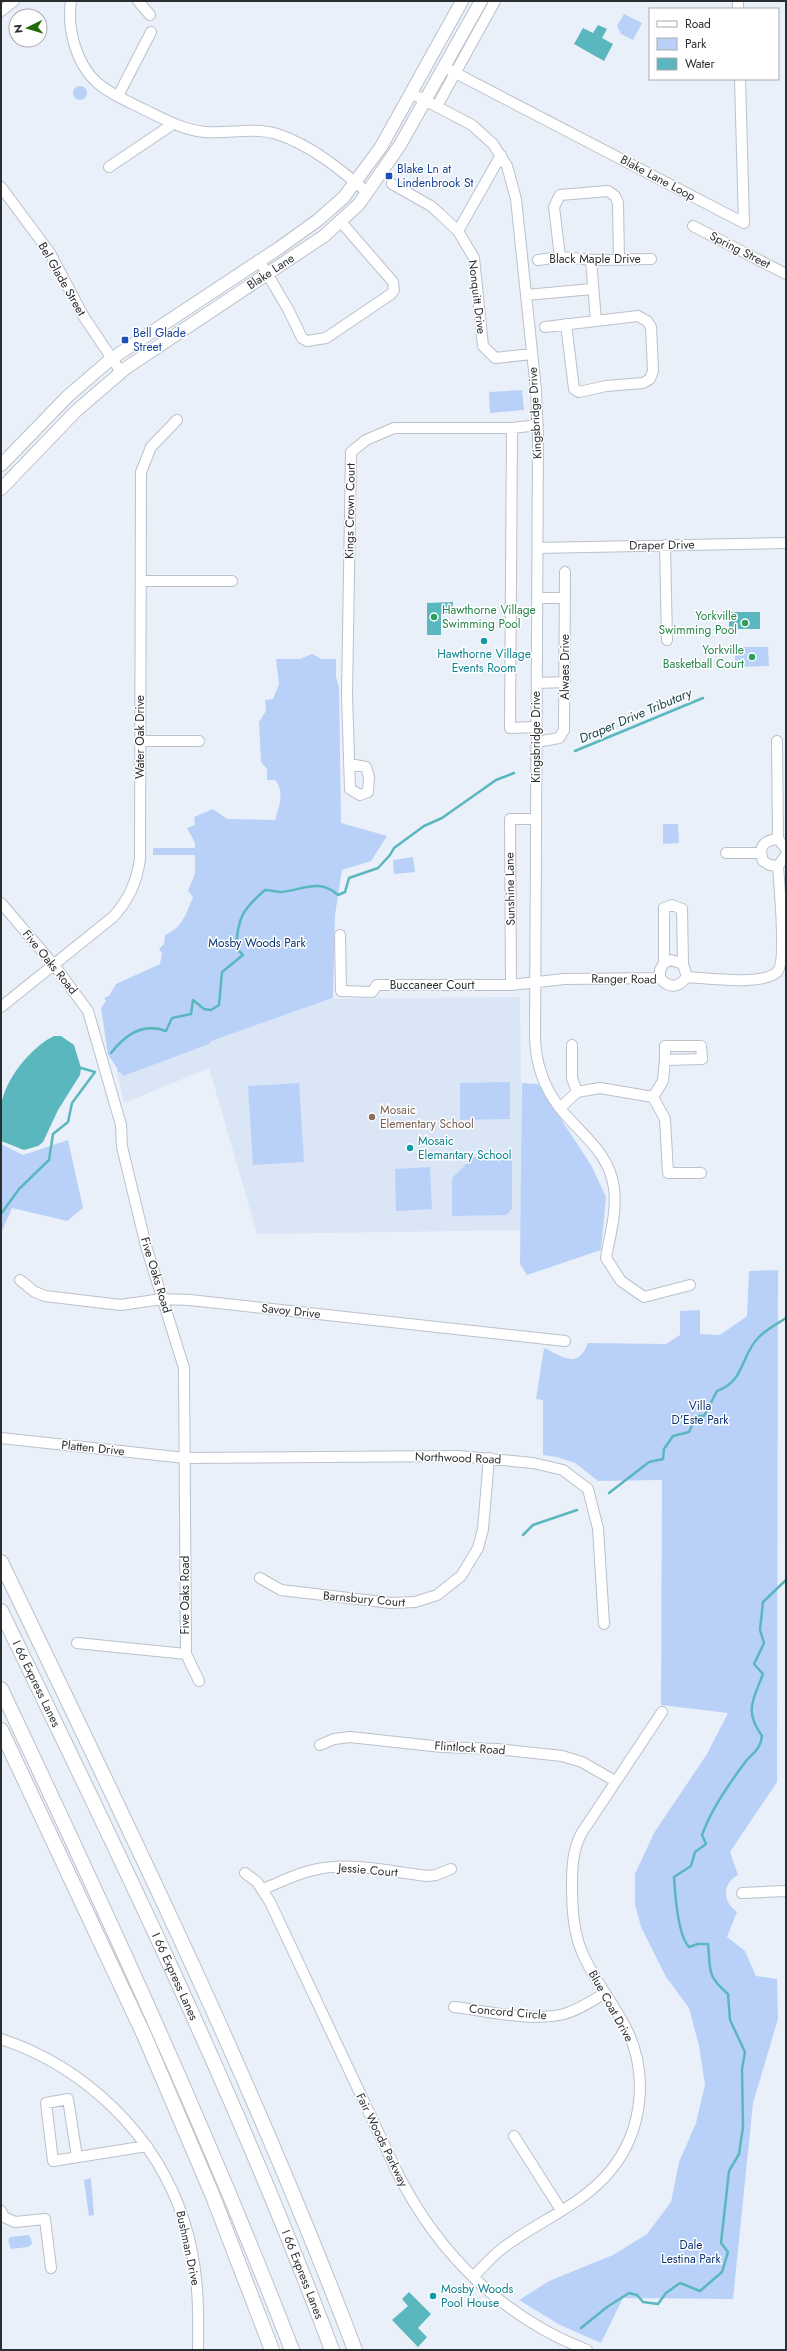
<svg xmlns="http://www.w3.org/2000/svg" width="787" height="2351" font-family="Jost,sans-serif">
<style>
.built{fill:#dae5f6}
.green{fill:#b9d1f8}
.water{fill:#59b7bd}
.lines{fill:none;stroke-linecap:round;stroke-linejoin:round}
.stream{stroke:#59b7bd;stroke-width:2.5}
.minor-casing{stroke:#bbc1cb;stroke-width:12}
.major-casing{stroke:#bbc1cb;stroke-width:14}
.highway-casing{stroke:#bbc1cb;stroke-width:16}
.minor{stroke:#fff;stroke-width:10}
.major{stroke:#fff;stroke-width:12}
.highway{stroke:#fff;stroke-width:14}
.transit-dot{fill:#1a4fb4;stroke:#fff;stroke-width:1.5}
.leisure-dot{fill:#2e9e5b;stroke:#fff;stroke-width:1.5}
.culture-dot{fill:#0f9aa8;stroke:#fff;stroke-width:1.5}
.education-dot{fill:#8d6e63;stroke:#fff;stroke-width:1.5}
.labels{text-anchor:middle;stroke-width:3;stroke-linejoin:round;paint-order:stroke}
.transit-label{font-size:12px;fill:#164399;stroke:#fff;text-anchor:start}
.street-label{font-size:12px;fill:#2b2e31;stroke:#fff}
.leisure-label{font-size:12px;fill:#27864d;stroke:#fff;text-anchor:end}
.culture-label{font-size:12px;fill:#0d838f;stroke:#fff;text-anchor:start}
.park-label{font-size:12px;fill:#0b3373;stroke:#fff}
.education-label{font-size:12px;fill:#785e54;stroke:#fff;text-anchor:start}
.water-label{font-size:13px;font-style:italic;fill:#133f42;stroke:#fff}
</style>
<rect width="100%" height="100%" fill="#eaf0fa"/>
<path class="built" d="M520 997 523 1230 257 1234 209 1068 124 1103 117 1073 332 999Z"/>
<path class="green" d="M624 14 642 23 633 40 621 34 617 26Z
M73 93a7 7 0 1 1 14 0a7 7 0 1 1-14 0Z
M522 390 524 410 490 413 489 392Z
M735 647H768L769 666 735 667Z
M312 654 322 659H336V677L339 688 341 823 387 836 371 861 342 870 335 915 333 998 211 1041 209 1044 123 1076 120 1072 118 1073 117 1068 108 1055 101 1008 106 1001 104 998 109 996 116 984 160 964 162 953 159 949 164 944 165 935C182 928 186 914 193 897L188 891 195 873V855H153V848H195V843L187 828 195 825 194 817 213 809 227 819 275 820C279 807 285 792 275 780H267V769L261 762 259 722 266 711 265 700 273 699 279 684 276 659H300Z
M663 824H678L679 843 663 844Z
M413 857 415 872 394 874 393 860Z
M510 1082V1119L460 1120V1083Z
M299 1083 304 1162 253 1165 248 1086Z
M522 1083 538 1084 591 1165 606 1197 601 1250 527 1275 520 1264Z
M68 1140 83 1208 67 1221 12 1208 1 1233V1144L23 1155Z
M512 1156V1209L506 1215 452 1216V1178L473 1157Z
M430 1167 432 1209 396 1211 395 1169Z
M778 1270 777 1782 730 1852 738 1875C722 1884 722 1901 737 1912L727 1937 745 1951 756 1976 777 1979 778 2019 753 2103 733 2299 623 2298 601 2343 560 2325 519 2300 549 2281 613 2255 647 2234 671 2202 679 2162 696 2123 705 2085 699 2046 689 2008 666 1977 641 1927 635 1904V1874L654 1833 707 1754 728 1713 661 1705 662 1480 598 1481 575 1463 557 1457 543 1455V1400L536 1399 544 1348C561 1355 577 1371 588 1343L666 1344 680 1335V1311L700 1310V1334L720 1335 747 1316 749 1271Z
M91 2178 94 2215 89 2216 84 2180Z
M28 2235 31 2238 32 2244 28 2247 11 2249 8 2240 10 2237Z"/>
<path class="water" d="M598 25 607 29 602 38 613 44 604 61 574 44 583 28 593 33Z
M453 602 452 612 441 614V635H427V603Z
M729 612H760V629H729Z
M54 1036H61L74 1045 81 1068 80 1075 58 1110 43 1142 38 1146 24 1150 1 1141C1 1130 0 1118 1 1107 4 1080 31 1047 54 1036Z
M409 2292 431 2314 418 2328 427 2337 418 2347 392 2320 408 2306 402 2299Z"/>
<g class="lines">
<path class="stream" d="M575 751 703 698
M111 1053C125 1035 143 1022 166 1031L172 1018 191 1014 193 1000 204 1009 211 1010 219 1005 222 972 243 955 236 948C238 917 242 910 265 890 270 890 276 892 281 892 303 890 319 878 338 895L345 892 349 878 378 868 390 855 394 848 424 826 442 818 496 780 514 773
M1 1214 19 1189 49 1160 53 1134 68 1122 72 1103 95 1072 81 1068
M609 1493 649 1462 663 1459 664 1449 673 1436 689 1432 696 1416H704L717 1391C745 1381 740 1357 758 1338 765 1330 777 1324 786 1318
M523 1535 533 1525 577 1510
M581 2328 607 2307 629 2293 637 2295 643 2302 658 2304 666 2293 680 2283 700 2291 722 2272 728 2252 721 2243 729 2171 739 2154 743 2127 742 2069 745 2052 730 2020 728 1994C706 1975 711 1971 708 1944H698L689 1947C678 1936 675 1894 674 1877L691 1866 695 1852 706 1844 702 1835C711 1810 727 1787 743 1765 751 1753 760 1752 762 1736 744 1711 753 1700 763 1674L754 1664 764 1643 760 1630 763 1602 786 1580"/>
<g class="minor-casing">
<path id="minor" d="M71 1C69 15 70 29 74 43 86 85 109 92 145 110 164 119 183 130 205 132 229 134 253 127 277 134 311 145 341 170 368 193
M138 1 150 15
M738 1V9
M1 11 14 1
M444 67 744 223 740 79
M411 93 472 125 493 144 507 166 516 199 536 390 538 436 535 1039C536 1064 544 1087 559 1107 580 1134 609 1151 614 1188 617 1212 610 1235 606 1258L621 1281 644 1297 690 1285
M118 96 151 32
M437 106 495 1
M109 167 173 124
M392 184 431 206 440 214 458 231 474 258 483 346 495 358 532 354
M1 187 50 253 84 317 121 372
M693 226 786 274
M458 231 501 155
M560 257 554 207 560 195 608 191 615 196 618 203 619 260
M259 260 288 309 302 338 307 341 326 338 391 294 394 290 393 282 341 222
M538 260 560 257 595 260 651 259
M591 260 596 321
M526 295 593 289
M545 327 638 316 647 321 651 327 653 371 650 379 643 383 606 386 579 392 574 389 566 324
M512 428 510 728 537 727
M665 545 667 640
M538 548 786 543
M141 581H232
M537 598H565
M537 683 565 682
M140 741H199
M777 741 778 839 786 849
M537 742 559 738 564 730 565 572
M349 764 366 767 369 777 368 792 360 795 350 789 347 695 351 452 366 440 394 428H512L538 425
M778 839C764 840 758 847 763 861L770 865 778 866
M726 853H760
M1 903 54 965 88 1011 121 1125 122 1147 146 1246 184 1368 186 1654 199 1681
M340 935 341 991 372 992 377 985H511L564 979 660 978
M664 963 671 960 683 964
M687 977C707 978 763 986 777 972 787 963 779 882 778 866L786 855
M660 978V970L664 963V908L672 905 682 909 683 964 687 977
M660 978C669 989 678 988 687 977
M511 985 510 819H535
M1 1007 113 917C129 900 137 882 140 859L141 472 151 447 177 420
M572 1045V1078L577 1092
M653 1097 663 1081 665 1060 702 1059 701 1046H665V1060
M560 1108 577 1092 600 1088 653 1097 665 1119 668 1173H701
M20 1280 35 1292 45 1296 121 1305 162 1299 190 1300 565 1341
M1 1438 185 1458 459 1456 533 1463 563 1470 588 1489 593 1509 598 1528 604 1624
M260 1578 281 1590 391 1603 415 1602 437 1595 461 1576 478 1548 483 1529 489 1458
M77 1643 186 1654
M320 1745 334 1739 350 1737 442 1747 497 1749 562 1756 582 1762 615 1781
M245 1873 257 1882 270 1902 398 2174C438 2253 503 2318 587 2350
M263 1889C281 1882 299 1872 318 1869 353 1862 392 1872 427 1876L436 1875 451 1869
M742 1893 786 1891
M454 2007C487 2011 532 2022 564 2014 579 2010 592 2001 605 1993
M1 2039C86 2067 157 2136 184 2221 198 2263 199 2306 198 2350
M514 2136 561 2210
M77 2157 68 2099 46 2103 53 2161 147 2146
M1 2211 4 2217 15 2222 45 2219 51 2268
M473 2277C483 2267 492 2256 503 2248 538 2221 583 2205 611 2170 643 2131 649 2073 626 2028 613 2002 593 1979 582 1952 573 1931 572 1907 572 1884 572 1866 573 1850 581 1834L662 1712"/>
</g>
<g class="major-casing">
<g id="major">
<path d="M1 465 68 396 111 359 279 248 318 220 344 197 381 147 462 1"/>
<path id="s1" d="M1 489 76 411 126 368 324 236 359 204 400 145 481 1"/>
</g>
</g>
<g class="highway-casing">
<g id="highway">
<path d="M1 1562C126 1822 253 2080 355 2350"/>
<path id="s2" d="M1 1611C119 1853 237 2097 332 2350"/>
<path d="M1 1689C104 1907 205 2125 292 2350"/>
<path d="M1 1730 145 2037 212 2194 272 2350"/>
</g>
</g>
<use href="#minor" class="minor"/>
<use href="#major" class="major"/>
<use href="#highway" class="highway"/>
</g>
<g class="transit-dot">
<rect x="385" y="172" width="8" height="8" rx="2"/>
<rect x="121" y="336" width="8" height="8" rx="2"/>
</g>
<g class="leisure-dot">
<circle cx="434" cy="617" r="4"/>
<circle cx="745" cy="623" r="4"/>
<circle cx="752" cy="657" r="4"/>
</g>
<g class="culture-dot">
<circle cx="484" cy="641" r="4"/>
<circle cx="410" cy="1148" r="4"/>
<circle cx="433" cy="2296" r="4"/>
</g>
<circle class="education-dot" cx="372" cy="1117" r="4"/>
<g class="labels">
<g class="transit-label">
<text x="397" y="173">Blake Ln at<tspan x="397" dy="14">Lindenbrook St</tspan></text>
<text x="133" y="337">Bell Glade<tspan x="133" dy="14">Street</tspan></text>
</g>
<g class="street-label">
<text transform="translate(658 178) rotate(28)" y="4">Blake Lane Loop</text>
<text transform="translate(740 250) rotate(27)" y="4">Spring Street</text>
<text x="595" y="263">Black Maple Drive</text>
<text dy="4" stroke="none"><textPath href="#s1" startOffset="348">Blake Lane</textPath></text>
<text transform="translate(62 279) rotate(60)" y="4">Bel Glade Street</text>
<text transform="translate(477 297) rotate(83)" y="4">Nonquitt Drive</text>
<text transform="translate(535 413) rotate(-93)" y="4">Kingsbridge Drive</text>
<text transform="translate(350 511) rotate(-89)" y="4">Kings Crown Court</text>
<text transform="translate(662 545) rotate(-1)" y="4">Draper Drive</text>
<text transform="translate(565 667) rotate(-90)" y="4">Alwaes Drive</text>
<text transform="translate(140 737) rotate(-90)" y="4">Water Oak Drive</text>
<text transform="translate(536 737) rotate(-90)" y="4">Kingsbridge Drive</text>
<text transform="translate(510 889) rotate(-91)" y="4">Sunshine Lane</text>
<text transform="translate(50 962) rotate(51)" y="4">Five Oaks Road</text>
<text transform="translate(624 979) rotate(1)" y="4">Ranger Road</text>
<text x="432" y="989">Buccaneer Court</text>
<text transform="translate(156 1275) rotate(73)" y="4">Five Oaks Road</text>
<text transform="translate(291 1311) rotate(6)" y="4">Savoy Drive</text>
<text transform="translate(93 1448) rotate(6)" y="4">Platten Drive</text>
<text transform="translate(458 1458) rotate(2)" y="4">Northwood Road</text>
<text transform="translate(185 1595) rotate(-90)" y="4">Five Oaks Road</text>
<text transform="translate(364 1599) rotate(5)" y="4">Barnsbury Court</text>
<text dy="4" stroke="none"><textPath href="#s2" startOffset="81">I 66 Express Lanes</textPath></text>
<text transform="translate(470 1748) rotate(4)" y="4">Flintlock Road</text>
<text transform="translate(368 1870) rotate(5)" y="4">Jessie Court</text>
<text dy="4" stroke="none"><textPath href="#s2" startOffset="405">I 66 Express Lanes</textPath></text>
<text transform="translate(611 2006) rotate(61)" y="4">Blue Coat Drive</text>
<text transform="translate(508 2012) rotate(5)" y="4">Concord Circle</text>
<text transform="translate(382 2140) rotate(64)" y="4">Fair Woods Parkway</text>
<text transform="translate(188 2248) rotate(78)" y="4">Bushman Drive</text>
<text dy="4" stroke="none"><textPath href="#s2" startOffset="729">I 66 Express Lanes</textPath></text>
</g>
<g class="leisure-label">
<text x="442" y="614" text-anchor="start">Hawthorne Village<tspan x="442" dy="14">Swimming Pool</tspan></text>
<text x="737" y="620">Yorkville<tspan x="737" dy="14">Swimming Pool</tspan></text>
<text x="744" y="654">Yorkville<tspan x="744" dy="14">Basketball Court</tspan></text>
</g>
<g class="culture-label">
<text x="484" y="658" text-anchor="middle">Hawthorne Village<tspan x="484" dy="14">Events Room</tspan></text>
<text x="418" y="1145">Mosaic<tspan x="418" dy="14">Elemantary School</tspan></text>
<text x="441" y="2293">Mosby Woods<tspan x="441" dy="14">Pool House</tspan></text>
</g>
<g class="park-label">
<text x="257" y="947">Mosby Woods Park</text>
<text x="700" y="1410">Villa<tspan x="700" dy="14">D'Este Park</tspan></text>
<text x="691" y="2249">Dale<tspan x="691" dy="14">Lestina Park</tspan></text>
</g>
<g class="education-label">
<text x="380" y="1114">Mosaic<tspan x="380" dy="14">Elementary School</tspan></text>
</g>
<g class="water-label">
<text transform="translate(635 715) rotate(-23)" y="5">Draper Drive Tributary</text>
</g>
</g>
<rect width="787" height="2351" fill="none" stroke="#2b2e31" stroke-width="4"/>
<rect x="649" y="8" width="130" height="72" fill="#ffffff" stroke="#aaabad"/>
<rect x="657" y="21" width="20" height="6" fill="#ffffff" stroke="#aaabad"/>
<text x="685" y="28" font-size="12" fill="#2b2e31">Road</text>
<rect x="657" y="38" width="20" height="12" fill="#b9d1f8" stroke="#aaabad"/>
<text x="685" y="48" font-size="12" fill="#2b2e31">Park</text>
<rect x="657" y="58" width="20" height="12" fill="#59b7bd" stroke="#aaabad"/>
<text x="685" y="68" font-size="12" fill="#2b2e31">Water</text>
<g transform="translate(28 28) rotate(265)"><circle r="19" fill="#ffffff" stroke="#aaabad"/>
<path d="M0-3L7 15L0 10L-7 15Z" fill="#216a06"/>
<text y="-6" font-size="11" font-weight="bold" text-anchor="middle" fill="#2b2e31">N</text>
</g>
</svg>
